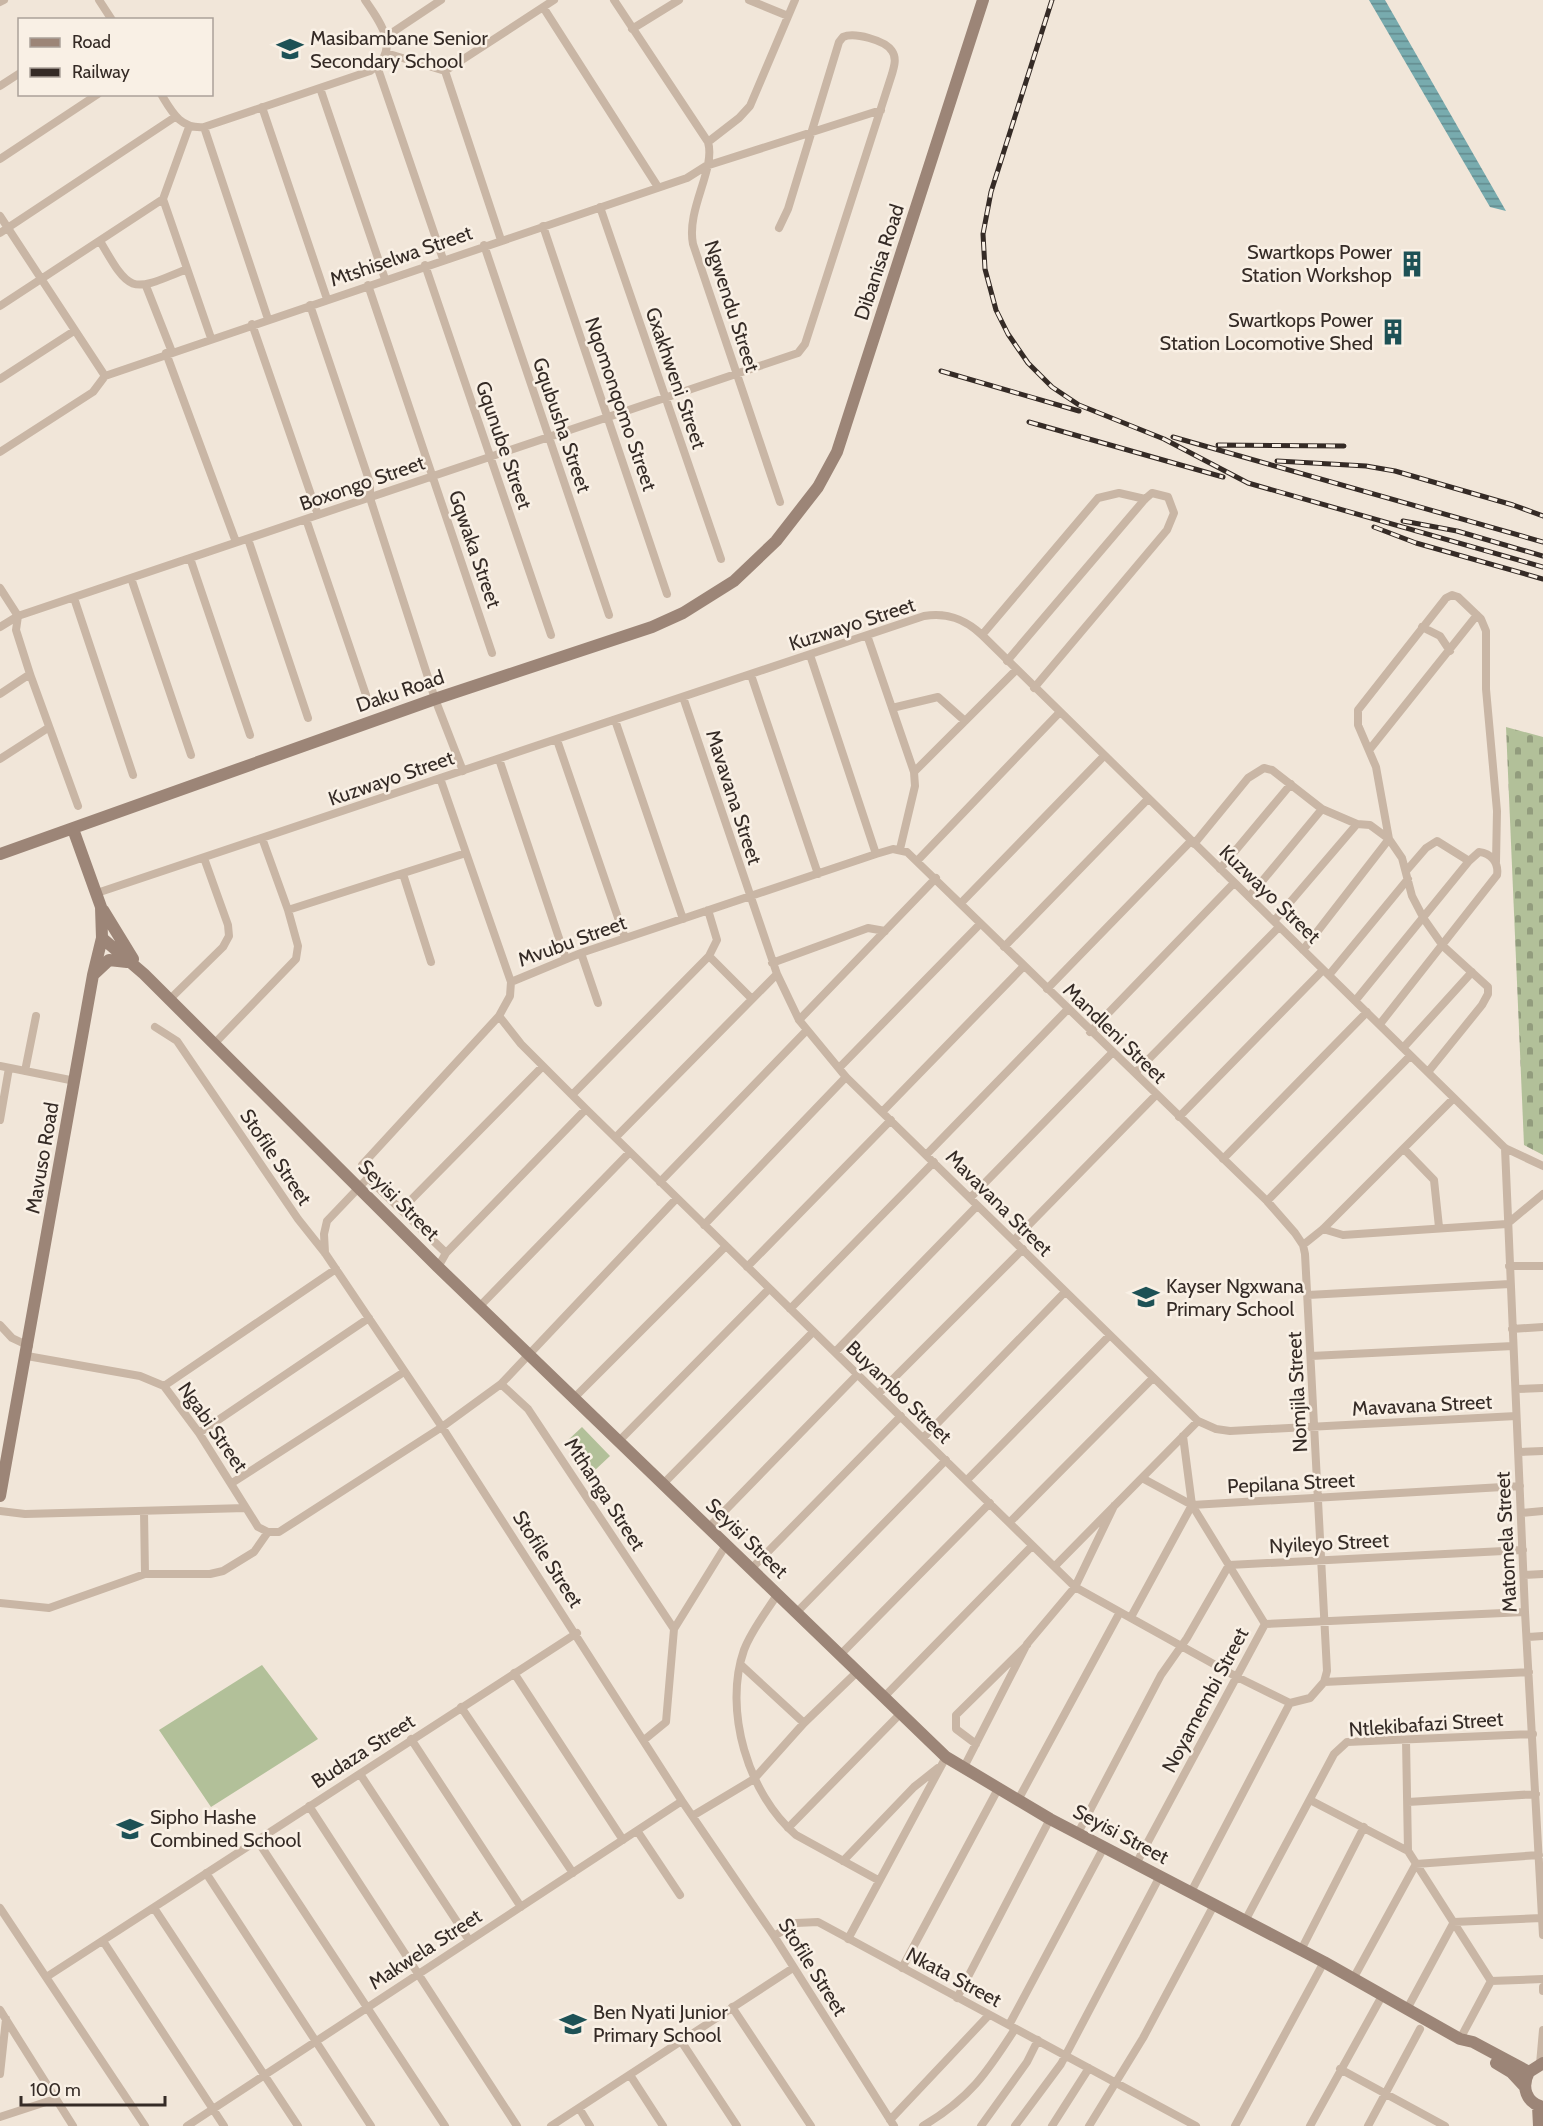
<svg xmlns="http://www.w3.org/2000/svg" width="1543" height="2126" font-family="Cabin,sans-serif">
<style>
.grass{fill:#b2c099}
.cemetery{fill:url(#cemetery-stones)}
.water{fill:url(#water-rules)}
.lines{fill:none;stroke-linecap:round;stroke-linejoin:round}
.street{stroke:#c9b6a5;stroke-width:8}
.secondary{stroke:#9c8577;stroke-width:12}
.rail-casing{stroke:#352b26;stroke-width:5}
.rail{stroke:#f9f0e5;stroke-width:3;stroke-dasharray:9;stroke-linecap:butt}
.labels{text-anchor:middle;stroke-width:5;stroke-linejoin:round;paint-order:stroke}
.poi-label{font-size:20px;fill:#352b26;stroke:#f9f0e5;text-anchor:start}
.street-label{font-size:20px;fill:#352b26;stroke:#f9f0e5}
</style>
<defs>
<pattern id="cemetery-stones" width="16" height="16" patternUnits="userSpaceOnUse" patternTransform="scale(1.5)"><rect width="16" height="16" fill="#b2c099"/><path d="M2 7V4a2 2 0 0 1 4 0v3zM10 15v-3a2 2 0 0 1 4 0v3z" fill="#929c7d"/></pattern>
<pattern id="water-rules" width="6" height="5" patternUnits="userSpaceOnUse" patternTransform="scale(1.5)"><rect width="6" height="5" fill="#78abae"/><path d="M0 2.5h6" fill="none" stroke="#638b8d"/></pattern>
</defs>
<rect width="100%" height="100%" fill="#f1e6d9"/>
<path class="grass" d="M582 1427 610 1456 594 1471 566 1442Z
M262 1665 318 1739 211 1807 159 1730Z"/>
<path class="cemetery" d="M1506 727 1543 737V1155L1524 1145Z"/>
<path class="water" d="M1369 0H1385L1506 211 1490 207Z"/>
<g class="lines">
<path class="street" d="M99 0 112 20
M614 0 708 142C716 169 686 209 693 244L780 502
M749 0 788 16
M0 2 4 0
M543 7 658 187
M632 29 679 0
M387 36 441 0
M386 53 445 71
M377 66 443 259
M0 86 20 73
M320 88 385 279
M161 94C172 112 180 129 204 127L370 71C402 51 381 23 365 0
M262 107 327 299
M204 127 268 319
M708 142 739 118 750 106 795 0
M0 159 98 94
M163 199 211 338
M600 207 721 559
M0 216 105 376
M543 226 667 594
M0 233 175 117
M501 240 445 71 554 0
M100 241C131 295 131 292 187 269
M484 245 609 615
M425 265 551 635
M368 285 492 653
M146 286 172 352
M310 305 370 483V498L435 699 463 771
M0 306 163 199 189 127
M252 324 318 515
M166 353 236 542
M105 376 687 178 706 166 881 110
M0 379 74 331
M0 452 93 392 105 376
M306 519 366 695
M248 539 308 718
M190 558 250 735
M131 578 191 755
M0 588 18 616 16 630 30 674 78 806
M74 598 133 775
M0 627 18 616 798 353 805 344 892 74C894 67 897 58 892 51 885 40 854 32 843 37L839 42 788 209 779 228
M1422 627 1440 636 1450 651
M867 635 914 772
M982 635 1098 498 1119 493 1145 499
M810 655 876 854
M1007 661 1145 499 1152 493 1168 497 1174 513 1167 530 1034 688
M751 675 818 874
M0 694 30 674
M683 697 777 974 799 1020 846 1077 1198 1421 1216 1429 1230 1431 1516 1416
M892 708 938 697 965 721
M615 720 683 919
M557 740 625 938
M1370 749 1477 615
M0 759 48 728
M499 759 566 959
M440 778 511 982
M262 838 288 910 466 853
M1194 844 1248 778 1264 768 1272 770 1322 809 1357 824 1370 825 1389 839 1402 858 1412 896 1424 919 1443 946 1488 987V994L1482 1005 1428 1072
M900 849 915 786 914 772 1016 670
M917 861 1059 713
M1220 869 1291 784
M1407 870 1426 848 1437 841 1469 861
M403 874 431 962
M97 893 924 616C947 612 965 619 982 635L1505 1148 1543 1166
M1249 897 1322 809
M961 903 1103 757
M708 910 717 940 709 956
M1274 921 1357 824
M1004 947 1147 800
M1303 950 1389 839 1376 767 1358 725V710L1446 598 1452 595 1458 597 1481 619 1486 631V689L1497 811 1496 862
M581 953 598 1003
M772 963 868 928 885 931
M1329 975 1408 879
M1047 989 1191 841
M169 1000 223 947 229 936 228 925 204 858
M1355 1001 1469 861 1479 852C1491 853 1499 863 1497 875L1380 1024
M799 1020 936 878
M155 1027 177 1041 298 1219 325 1253 442 1427 682 1801 774 1936 894 2126
M1090 1032 1234 883
M214 1044 296 959 298 946 288 910
M1403 1048 1472 972
M0 1066 75 1081
M839 1068 980 924
M25 1071 36 1016
M1135 1073 1279 927
M572 1095 709 956 751 998
M883 1111 1024 966
M1179 1117 1323 970
M0 1120 9 1068
M616 1137 777 974
M1505 1148 1525 1612 1543 1935
M1404 1149 1434 1180 1439 1227
M926 1155 1067 1010
M1223 1159 1367 1012
M368 1178 446 1253
M660 1182 807 1030
M970 1198 1112 1053
M1267 1201 1410 1056
M402 1209 543 1066
M704 1225 846 1077
M1323 1229 1343 1235 1507 1224 1543 1194
M1014 1240 1156 1095
M1303 1245 1323 1229 1454 1098
M325 1253 324 1234 327 1221 368 1178 362 1165 499 1016 510 996 511 982 581 953 876 854 893 849 907 852 1267 1201 1295 1233 1303 1245 1305 1254 1327 1671 1324 1682 1310 1698 1290 1703 1237 1677 1075 1587 586 1109 521 1044 499 1016
M1509 1266H1543
M438 1267 446 1253 586 1109
M747 1267 891 1120
M1308 1295 1510 1284
M480 1306 629 1153
M790 1309 934 1162
M0 1325 12 1338 29 1346
M1512 1329 1543 1327
M835 1352 977 1206
M27 1356 140 1376 164 1386 199 1433 258 1527 268 1532H279L442 1427 501 1384 676 1199
M1311 1356 1513 1346
M501 1384 528 1409 674 1629
M164 1386 336 1269
M1516 1389 1543 1388
M878 1394 1023 1249
M574 1398 725 1247
M199 1433 369 1318
M1183 1436 1192 1505 1265 1624
M923 1438 1065 1292
M618 1442 769 1289
M1519 1452 1543 1451
M1142 1478 1192 1505
M967 1480 1110 1335
M232 1483 404 1372
M663 1484 813 1332
M0 1511 25 1514 246 1508
M144 1511 145 1574
M1522 1513 1543 1511
M1010 1522 1153 1378
M708 1528 858 1374
M1055 1566 1198 1421
M751 1569 901 1416
M1524 1575 1543 1574
M777 1595C766 1612 751 1631 744 1650 723 1710 748 1794 796 1835L878 1880
M0 1603 49 1608 145 1574H210L223 1571 254 1552 268 1532
M796 1613 946 1460
M1131 1617 1192 1505 1520 1486
M1265 1624 1525 1612
M1528 1637 1543 1636
M839 1656 990 1503
M741 1665 804 1723
M514 1673 623 1840
M1324 1682 1529 1672
M883 1698 1032 1546
M461 1707 573 1873
M411 1739 521 1907
M644 1740 666 1722 674 1629 726 1545
M1406 1740 1408 1851
M976 1744 956 1729V1715L1027 1645
M963 1769 1027 1644 1075 1587 1114 1506
M360 1774 469 1940
M1018 1800 1120 1612
M1310 1800 1408 1851 1491 1981
M1408 1802 1536 1794
M309 1806 517 2126
M694 1815 754 1779 804 1723 856 1673
M788 1828 901 1713
M638 1832 680 1895
M1078 1833 1161 1675 1187 1638 1229 1565 1523 1550
M257 1840 445 2126
M843 1861 914 1787 938 1768
M1136 1864 1265 1624
M206 1873 371 2126
M1191 1892 1290 1703
M0 1908 145 2126
M154 1908 298 2126
M1245 1921 1334 1754 1347 1742 1533 1734
M774 1936 796 1923 818 1922 1196 2126
M848 1939 946 1757
M103 1941 224 2126
M1301 1950 1364 1827
M902 1968 998 1789
M48 1976 577 1633
M1353 1979 1416 1864 1539 1855
M1491 1981 1543 1979
M1543 1987V1991
M957 1998 1050 1819
M732 2007 811 2126
M1407 2009 1454 1922 1542 1918
M0 2010 73 2126
M1009 2025 1104 1847
M1460 2039 1491 1981
M681 2041 737 2126
M1540 2064 1543 2030
M1340 2069 1445 2126
M0 2074 6 2019
M630 2075 663 2126
M579 2108 590 2126
M0 2117 55 2099
M890 2120 989 2015
M187 2126 682 1801
M551 2126 793 1968
M923 2126C970 2098 986 2074 1015 2029
M981 2126 1027 2062 1038 2040
M1015 2126 1061 2064 1160 1876
M1052 2126 1089 2068
M1089 2126 1143 2038 1214 1905
M1235 2126 1324 1962
M1310 2126 1382 1996
M1368 2126 1420 2029"/>
<path class="secondary" d="M0 854 435 699 652 627 683 613 734 581 776 541 818 487 837 452 983 0
M103 910 133 959
M102 938 144 974 438 1267 946 1757 1050 1819 1324 1962 1460 2039 1473 2042 1529 2072
M94 974 109 960 127 962
M0 1496 93 975 102 938 101 907 73 829
M1496 2063 1511 2072 1524 2086
M1543 2063 1529 2072C1521 2087 1526 2103 1543 2107
M1538 2106 1539 2126"/>
<g class="rail-casing">
<path id="rail" d="M1052 0 991 192 983 234 985 269 996 310 1008 334 1028 363 1052 387 1079 405 1164 439 1248 483 1543 567
M941 371 1079 411
M1029 422 1223 477
M1173 437 1543 542
M1218 445 1344 446
M1277 461 1366 466 1395 471 1513 505 1543 516
M1403 521 1457 531 1543 556
M1374 527 1416 543 1543 579"/>
</g>
<use href="#rail" class="rail"/>
</g>
<defs>
<g id="school-bare" transform="scale(2.07)"><path d="M0-5L7-2L0 1L-7-2ZM-4 1L0 2.5L4 1V4Q0 6-4 4Z" fill="#1d5155" stroke="#f9f0e5" stroke-width="2.5" paint-order="stroke"/></g>
<g id="building-bare" transform="scale(2.07)"><path d="M-4-6H4V6H1V3H-1V6H-4ZM-2.5-4.3h1.7v1.8h-1.7ZM.8-4.3h1.7v1.8H.8ZM-2.5-1h1.7V.8h-1.7ZM.8-1h1.7V.8H.8Z" fill="#1d5155" stroke="#f9f0e5" stroke-width="2.5" paint-order="stroke"/></g>
</defs>
<g fill-rule="evenodd">
<use href="#school-bare" x="290" y="49"/>
<use href="#building-bare" x="1412" y="264"/>
<use href="#building-bare" x="1393" y="332"/>
<use href="#school-bare" x="1146" y="1297"/>
<use href="#school-bare" x="130" y="1829"/>
<use href="#school-bare" x="573" y="2024"/>
</g>
<g class="labels">
<g class="poi-label">
<text x="310" y="45">Masibambane Senior<tspan x="310" dy="23">Secondary School</tspan></text>
<text x="1392" y="259" text-anchor="end">Swartkops Power<tspan x="1392" dy="23">Station Workshop</tspan></text>
<text x="1373" y="327" text-anchor="end">Swartkops Power<tspan x="1373" dy="23">Station Locomotive Shed</tspan></text>
<text x="1166" y="1293">Kayser Ngxwana<tspan x="1166" dy="23">Primary School</tspan></text>
<text x="150" y="1824">Sipho Hashe<tspan x="150" dy="23">Combined School</tspan></text>
<text x="593" y="2019">Ben Nyati Junior<tspan x="593" dy="23">Primary School</tspan></text>
</g>
<g class="street-label">
<text transform="translate(401 256) rotate(-19)" y="7">Mtshiselwa Street</text>
<text transform="translate(879 262) rotate(-72)" y="7">Dibanisa Road</text>
<text transform="translate(732 306) rotate(72)" y="7">Ngwendu Street</text>
<text transform="translate(676 378) rotate(71)" y="7">Gxakhweni Street</text>
<text transform="translate(621 404) rotate(71)" y="7">Nqomonqomo Street</text>
<text transform="translate(562 425) rotate(71)" y="7">Gqubusha Street</text>
<text transform="translate(504 445) rotate(71)" y="7">Gqunube Street</text>
<text transform="translate(362 483) rotate(-19)" y="7">Boxongo Street</text>
<text transform="translate(475 549) rotate(71)" y="7">Gqwaka Street</text>
<text transform="translate(852 624) rotate(-18)" y="7">Kuzwayo Street</text>
<text transform="translate(400 691) rotate(-19)" y="7">Daku Road</text>
<text transform="translate(391 778) rotate(-19)" y="7">Kuzwayo Street</text>
<text transform="translate(734 797) rotate(72)" y="7">Mavavana Street</text>
<text transform="translate(1270 894) rotate(44)" y="7">Kuzwayo Street</text>
<text transform="translate(572 941) rotate(-20)" y="7">Mvubu Street</text>
<text transform="translate(1115 1033) rotate(44)" y="7">Mandleni Street</text>
<text transform="translate(276 1157) rotate(56)" y="7">Stofile Street</text>
<text transform="translate(42 1158) rotate(-80)" y="7">Mavuso Road</text>
<text transform="translate(399 1200) rotate(45)" y="7">Seyisi Street</text>
<text transform="translate(999 1203) rotate(45)" y="7">Mavavana Street</text>
<text transform="translate(899 1392) rotate(44)" y="7">Buyambo Street</text>
<text transform="translate(1297 1392) rotate(-93)" y="7">Nomjila Street</text>
<text transform="translate(1422 1405) rotate(-3)" y="7">Mavavana Street</text>
<text transform="translate(213 1427) rotate(55)" y="7">Ngabi Street</text>
<text transform="translate(1291 1483) rotate(-3)" y="7">Pepilana Street</text>
<text transform="translate(605 1494) rotate(57)" y="7">Mthanga Street</text>
<text transform="translate(747 1538) rotate(44)" y="7">Seyisi Street</text>
<text transform="translate(1506 1542) rotate(-93)" y="7">Matomela Street</text>
<text transform="translate(1329 1543) rotate(-3)" y="7">Nyileyo Street</text>
<text transform="translate(548 1559) rotate(57)" y="7">Stofile Street</text>
<text transform="translate(1205 1700) rotate(-62)" y="7">Noyamembi Street</text>
<text transform="translate(1426 1724) rotate(-4)" y="7">Ntlekibafazi Street</text>
<text transform="translate(363 1751) rotate(-33)" y="7">Budaza Street</text>
<text transform="translate(1121 1834) rotate(28)" y="7">Seyisi Street</text>
<text transform="translate(425 1949) rotate(-33)" y="7">Makwela Street</text>
<text transform="translate(813 1967) rotate(58)" y="7">Stofile Street</text>
<text transform="translate(954 1977) rotate(28)" y="7">Nkata Street</text>
</g>
</g>
<rect x="18" y="18" width="195" height="78" fill="#f9f0e5" stroke="#aba199" stroke-width="1.5"/>
<rect x="30" y="38" width="30" height="9" fill="#9c8577" stroke="#aba199" stroke-width="1.5"/>
<text x="72" y="48" font-size="18" fill="#352b26">Road</text>
<rect x="30" y="68" width="30" height="9" fill="#352b26" stroke="#aba199" stroke-width="1.5"/>
<text x="72" y="78" font-size="18" fill="#352b26">Railway</text>
<path d="M21 2096v9h144v-9" fill="none" stroke="#352b26" stroke-width="3"/>
<text x="30" y="2096" font-size="18" fill="#352b26" stroke="#f9f0e5" stroke-width="4.5" paint-order="stroke">100 m</text>
</svg>
